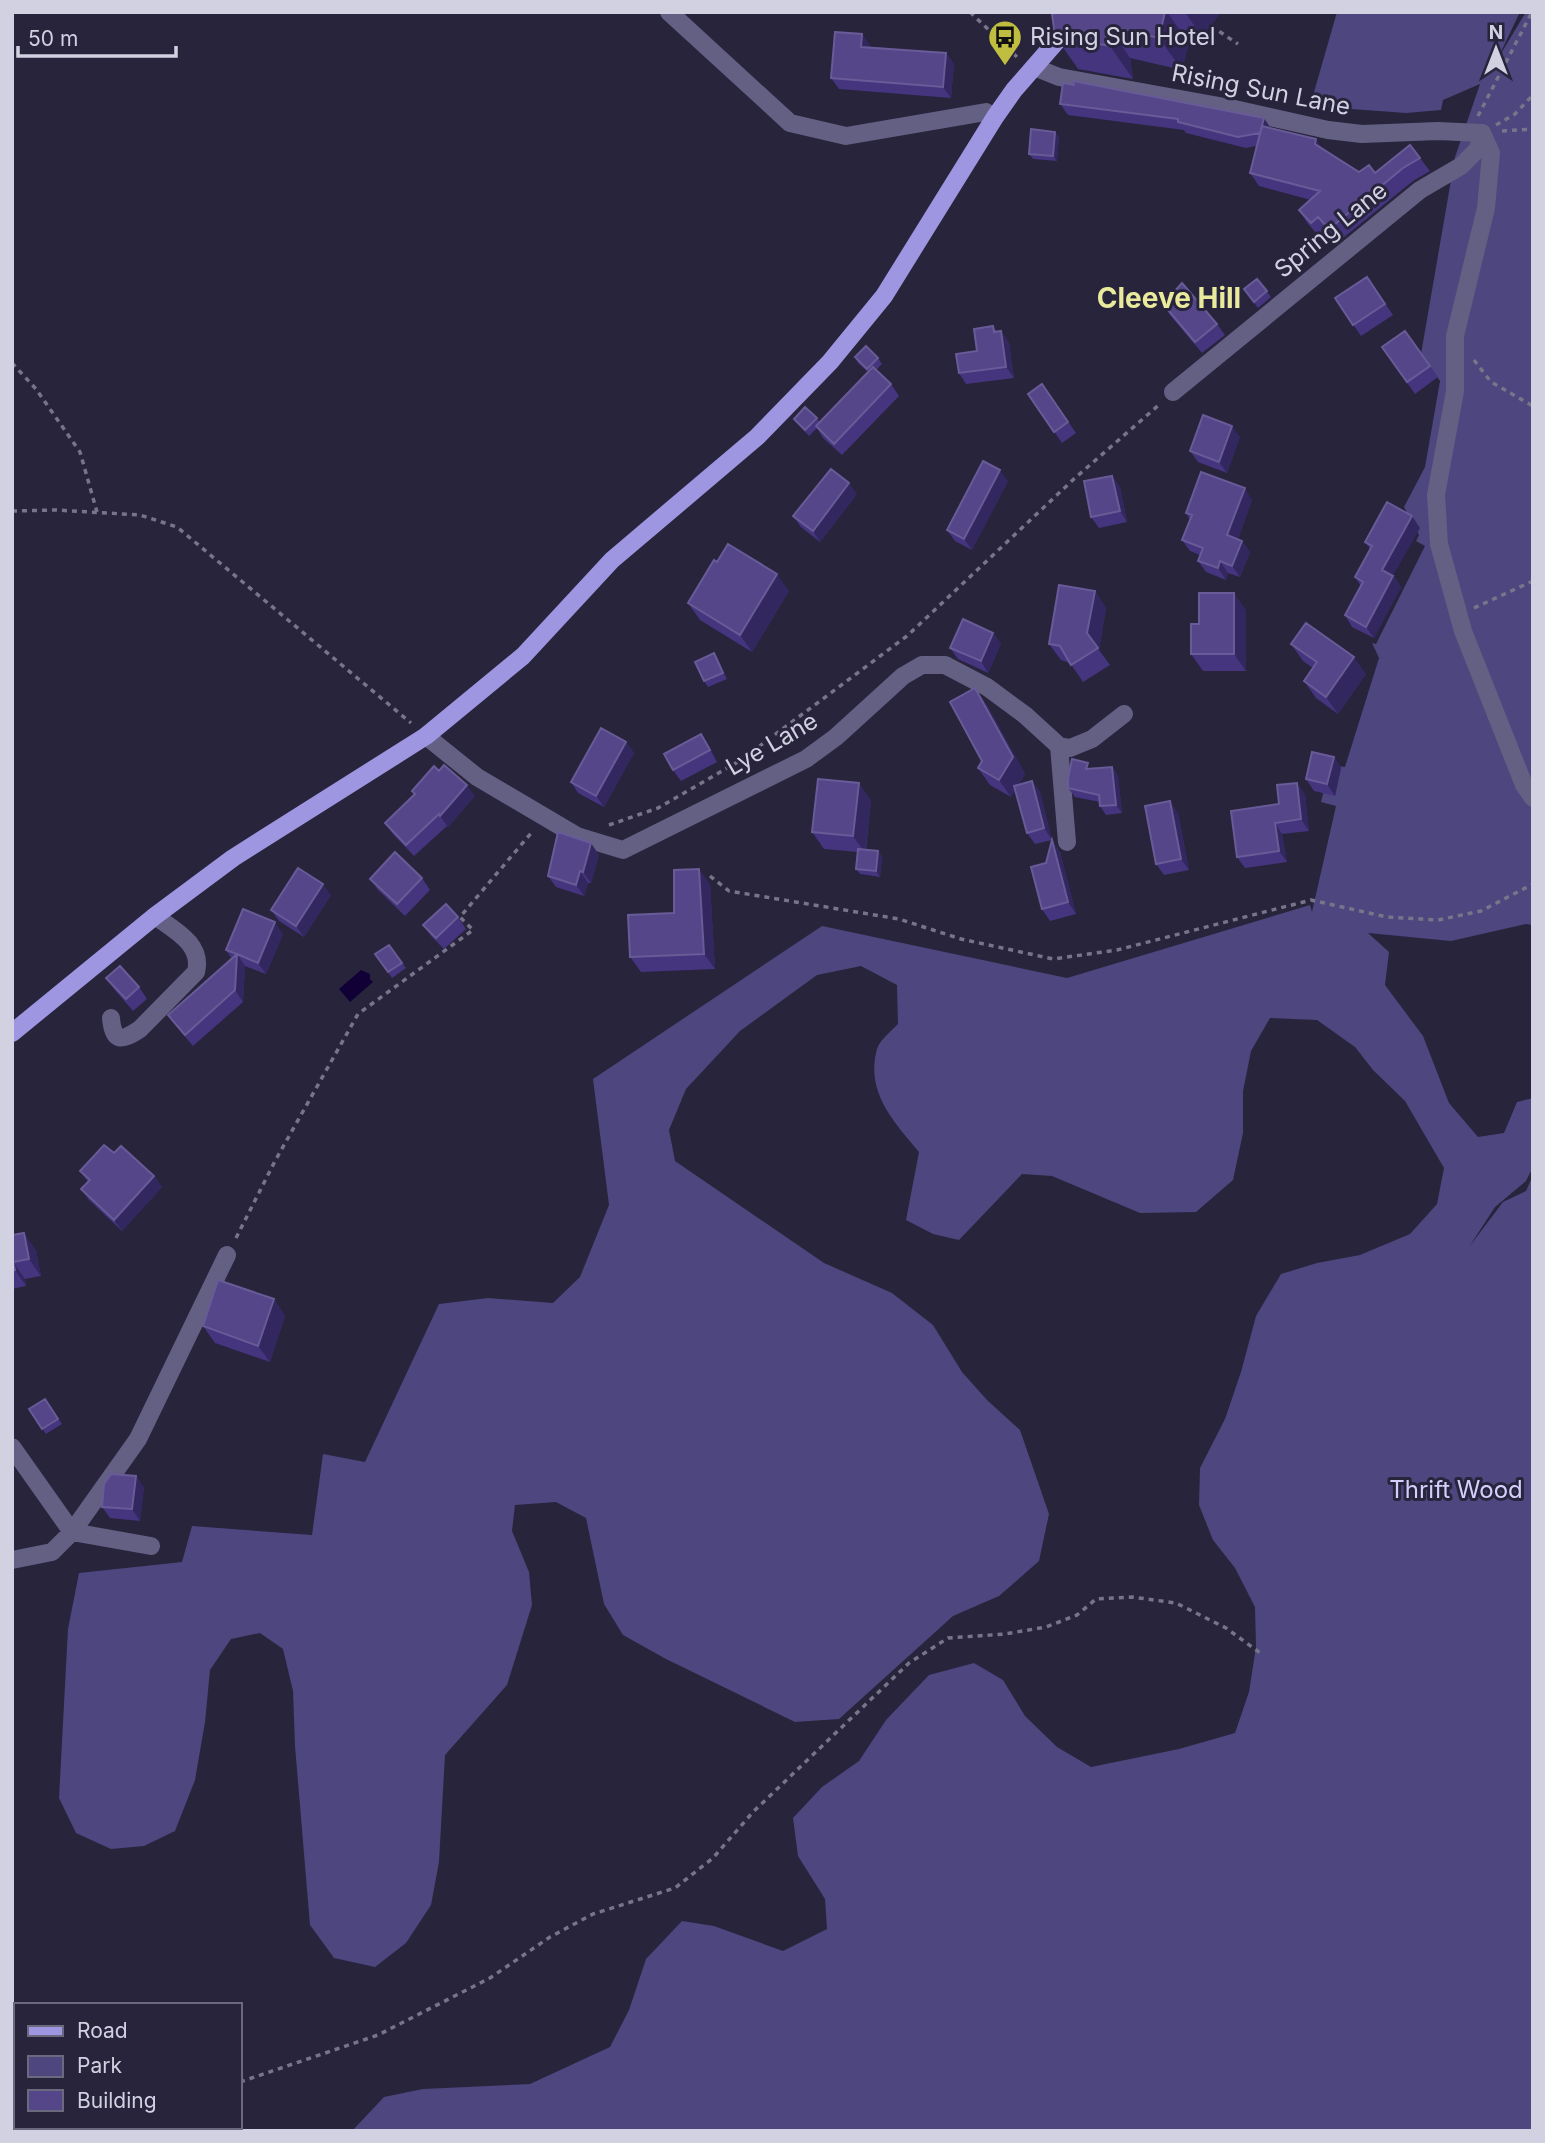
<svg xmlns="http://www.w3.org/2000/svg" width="1545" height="2143" font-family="Inter,sans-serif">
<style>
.green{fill:#4e467e}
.water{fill:#110036}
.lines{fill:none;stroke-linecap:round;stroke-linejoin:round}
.path{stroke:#77758a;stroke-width:3.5;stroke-dasharray:5 5;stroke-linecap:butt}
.minor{stroke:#636084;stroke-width:18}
.major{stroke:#9f96e1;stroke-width:18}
.wall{fill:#45357e}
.shaded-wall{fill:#32275f}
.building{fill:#544689;stroke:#685b97;stroke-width:2}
.labels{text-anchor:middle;stroke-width:6;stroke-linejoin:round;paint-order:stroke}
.poi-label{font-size:24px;fill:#d2d1e1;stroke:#27243c;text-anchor:start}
.street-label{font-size:24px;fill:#d2d1e1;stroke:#27243c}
.park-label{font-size:24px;fill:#d2cffd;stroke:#27243c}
.quarter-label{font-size:28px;font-weight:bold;fill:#e9ea9b;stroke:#27243c}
</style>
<rect width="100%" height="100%" fill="#27243c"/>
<path class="green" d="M1337 12H1520L1497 60 1526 12H1533V925L1526 924 1451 941 1368 933 1389 952 1385 985 1423 1036 1449 1103 1478 1137 1504 1133 1517 1102 1533 1098V1167L1526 1181 1495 1207 1469 1247 1503 1202 1526 1191 1533 1175V2131H352L384 2097 423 2089 530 2084 610 2047 629 2010 646 1959 682 1921 714 1926 783 1951 827 1929 825 1899 798 1856 793 1818 822 1787 859 1761 886 1720 929 1675 974 1663 1003 1680 1025 1716 1057 1747 1091 1767 1179 1749 1235 1733 1249 1692 1256 1647 1255 1607 1235 1568 1213 1540 1199 1505 1200 1468 1225 1419 1241 1372 1256 1316 1281 1274 1317 1263 1360 1255 1410 1234 1437 1204 1444 1168 1405 1101 1373 1070 1355 1047 1317 1020 1270 1018 1251 1051 1243 1091V1133L1233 1180 1196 1212 1140 1213 1052 1176 1022 1174 959 1240 933 1234 906 1220 919 1152C894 1122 865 1092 877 1049 879 1041 891 1031 898 1024L897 985 861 966 817 975 740 1031 686 1089 669 1130 675 1161 824 1263 892 1293 933 1325 962 1372 987 1400 1020 1430 1049 1514 1039 1561 999 1596 953 1616 839 1719 795 1722 666 1659 623 1635 604 1604 586 1518 556 1502 515 1505 512 1531 529 1572 532 1605 507 1685 445 1755 439 1862 431 1905 406 1943 375 1967 334 1958 310 1925 295 1746 293 1691 283 1649 260 1633 231 1639 210 1670 205 1722 195 1780 175 1831 144 1846 111 1849 76 1833 59 1798 68 1629 79 1573 182 1562 192 1526 312 1535 323 1454 365 1462 439 1304 488 1298 553 1303 580 1277 609 1205 593 1079 822 926 1067 978 1310 905 1312 912 1336 806 1321 802 1330 765 1345 767 1379 658 1372 643 1376 644 1425 546 1416 541 1419 535 1404 507 1425 467 1440 381 1421 354 1455 157 1480 84 1443 100 1441 110 1406 113 1310 106Z"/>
<path class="water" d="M361 970 370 974V979L373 982 350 1002 339 989Z"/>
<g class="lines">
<path class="path" d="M970 12 1017 57
M1211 26 1238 44
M1478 116 1532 12
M1496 125 1515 114 1533 95
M1502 131 1533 129
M1474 360 1491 382 1533 406
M12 363 36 389 80 452 97 512
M12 511 56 510 140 515 177 527 411 723
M1474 608 1533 581
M609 825 658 808 741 760 907 636 1075 478 1160 404
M710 876 729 891 899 919 961 939 1053 959 1117 950 1311 900 1387 917 1438 920 1481 911 1533 884
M236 1238 275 1161 358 1014 473 930 460 917 532 832
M240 2082 378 2035 490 1978 550 1937 593 1914 675 1888 713 1858 753 1812 909 1663 948 1638 1005 1634 1046 1627 1077 1615 1096 1599 1132 1597 1176 1603 1226 1628 1263 1655
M163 2131 164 2127"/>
<path class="minor" d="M669 12 790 123 846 136 986 112 995 117
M1034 67 1059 77 1230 108 1328 130 1362 134 1438 131 1482 133
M1482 133 1491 153 1486 208 1455 336V391L1436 495 1439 544 1463 631 1524 785 1533 798
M1173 392 1420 190 1461 166 1478 149 1482 133
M426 736 477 777 577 836 623 850 806 759 836 737 903 676 922 665H945L987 687 1025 715 1059 746 1070 748 1092 739 1124 714
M1059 746 1067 842
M111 1018C113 1043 122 1041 140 1029L196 972C203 944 174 930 155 916
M12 1447 72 1532 151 1546
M12 1560 52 1552 72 1532 138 1439 227 1255"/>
<path class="major" d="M12 1033 155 916 233 858 426 736 523 656 612 560 757 437 830 362 884 296 995 117 1014 90 1082 12"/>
</g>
<path class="wall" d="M1060 12H1221L1202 37 1189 43 1182 70 1130 58 1133 79 1078 69 1055 36Z
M862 34 870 46V47L946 53 954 64 951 98 839 89 831 78Z
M1060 104 1272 129 1323 150 1359 172 1375 173 1420 158 1430 171 1413 181 1338 242 1328 230 1320 237 1308 224 1299 210 1311 200 1259 186 1250 173 1256 146 1246 148 1186 133 1184 130 1068 115Z
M1055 132 1059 137 1057 161 1033 159 1029 154Z
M1367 277 1393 315 1361 336 1335 298Z
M1257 279 1271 297 1258 308 1244 289Z
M1163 304 1217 324 1225 335 1202 353 1170 315Z
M993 326 997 332 1001 331 1009 343 1014 378 966 384 959 373 977 351Z
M1405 331 1438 377 1415 394 1382 347Z
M855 357 878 358 882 364 876 370 891 384 899 396 842 455 823 438 817 428 809 436 794 419 817 418 819 422 868 372 858 363Z
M1042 384 1076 433 1062 443 1028 394Z
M1240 437 1227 473 1198 462 1190 451Z
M1112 476 1120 487 1127 522 1099 528 1091 517Z
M1008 481 972 550 955 541 947 530Z
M857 494 820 542 801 527 793 516Z
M1252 500 1238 539 1242 541 1250 552 1240 577 1228 573 1226 580 1206 572 1198 561 1200 555 1190 551 1182 540 1190 520 1186 513Z
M1420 528 1393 575 1401 587 1374 638 1352 627 1345 615 1361 586 1355 577 1370 549 1365 542Z
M717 562 789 591 752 652 700 620 688 603Z
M1095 591 1106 608 1099 650 1110 665 1083 682 1070 663 1061 660 1049 644Z
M1246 610V671H1203L1191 654 1199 624Z
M993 633 1001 644 988 673 958 659 950 648Z
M1291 644 1366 674 1338 714 1316 698 1304 681 1313 668 1303 661Z
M714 653 718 659 727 679 708 687 704 681Z
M987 705 1025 774 1019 784 1032 781 1040 792 1052 840 1035 844 1027 833 1015 790 1011 797 990 785 978 768 982 761Z
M701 734 709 746 717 762 681 781 673 770Z
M626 742 634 753 604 807 578 793 571 782Z
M1334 757 1341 768 1335 796 1314 791 1306 779Z
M1112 767 1118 776 1122 813 1106 815 1100 806V802L1075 797 1068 788 1092 769Z
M412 791 475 796 448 827 447 826 414 856 393 834 385 823 414 794Z
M1305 794 1309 831 1282 834 1287 862 1245 868 1237 857 1279 804Z
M871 800 866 850 878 851 882 857 880 877 860 874 856 869 858 852 824 849 812 832Z
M1178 813 1189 870 1164 875 1156 864Z
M1060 852 1076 914 1050 921 1042 909 1046 863Z
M599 855 591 883H588L584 896 556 887 548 876Z
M422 878 430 890 405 916 378 890 370 879Z
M710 884 715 969 641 972 630 957 674 913Z
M331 895 304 937 279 921 271 910Z
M458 917 466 929 444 949 431 936 423 925Z
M283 934 266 974 245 966 243 1002 193 1046 176 1026 168 1015 232 959 226 950Z
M389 945 406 968 392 978 375 954Z
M106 978 139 987 147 999 133 1011 114 989Z
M114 1153 154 1176 162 1187 122 1231 89 1200 81 1189 88 1182 80 1171Z
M12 1235 36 1250 41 1276 25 1279 26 1286 12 1289Z
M274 1299 285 1316 270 1362 215 1343 203 1326Z
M45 1399 62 1424 46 1434 29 1409Z
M144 1487 140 1521 110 1518 102 1507Z"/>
<path class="shaded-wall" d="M1165 12H1167L1189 43 1182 70 1159 38Z
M1185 12H1221L1202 37Z
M1108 26 1130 58 1133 79 1110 46Z
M862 34 870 46 869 58 861 47Z
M946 53 954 64 951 98 943 87Z
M1264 118 1272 130 1261 132Z
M1055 132 1059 137 1057 161 1053 156Z
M1316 139 1325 153 1315 144Z
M1001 331 1009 343 1014 378 1006 367Z
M1232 426 1240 437 1227 473 1219 462Z
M1000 470 1008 481 972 550 964 539Z
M1112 476 1120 487 1127 522 1120 511Z
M849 483 857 494 820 542 813 531Z
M1245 488 1252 500 1235 547 1227 535Z
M1412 516 1420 528 1390 581 1382 570Z
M1242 541 1250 552 1240 577 1232 566Z
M1220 561 1228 573 1226 580 1218 568Z
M777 574 789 591 752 652 740 635Z
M1393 576 1401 587 1374 638 1366 627Z
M1095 591 1106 608 1099 650 1087 633Z
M1234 593 1246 610V671L1234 654Z
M993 633 1001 644 988 673 981 661Z
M714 653 718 659 727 679 723 673Z
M1354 657 1366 674 1338 714 1326 697Z
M975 688 987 705 1025 774 1011 797 999 780Z
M701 734 709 746 717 762 710 750Z
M626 742 634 753 604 807 596 796Z
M1334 757 1341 768 1335 796 1327 784Z
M1112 767 1118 776 1122 813 1116 805Z
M1032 781 1040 792 1052 840 1044 828Z
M859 783 871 800 865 853 853 836Z
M1297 783 1305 794 1309 831 1301 819Z
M467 785 475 796 448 827 440 816Z
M1170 801 1178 813 1189 870 1181 859Z
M1275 823 1282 834 1287 862 1279 851Z
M1052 840 1060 852 1076 914 1068 902Z
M591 843 599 855 591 883 583 872Z
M878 851 882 857 880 877 876 871Z
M699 869 710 884 715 969 704 954Z
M580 871 588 883 584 896 576 885Z
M323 884 331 895 304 937 296 926Z
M275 922 283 934 266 974 258 963Z
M237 954 245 966 243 1002 235 990Z
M154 1176 162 1187 122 1231 114 1220Z
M24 1233 36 1250 41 1276 29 1259Z
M13 1262 25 1279 26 1286 15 1270Z
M274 1299 285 1316 270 1362 258 1346Z
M136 1476 144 1487 140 1521 132 1509Z"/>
<path class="building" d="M1060 12H1165L1159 38 1108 26 1110 46 1055 36 1052 14Z
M835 32 862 34 861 47 946 53 943 87 831 78Z
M1073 81 1264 118 1260 133 1238 137 1178 122V119L1060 104 1063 83 1074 85Z
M1262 126 1316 139 1315 144 1359 172 1369 165 1375 173 1410 145 1420 158 1403 168 1329 229 1318 217 1311 223 1299 210 1320 191 1250 173Z
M1031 129 1055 132 1053 156 1029 154Z
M1367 277 1385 304 1353 325 1335 298Z
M1257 279 1267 291 1254 302 1244 289Z
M1182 283 1217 324 1195 342 1163 304Z
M993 326 994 332 1001 331 1006 367 959 373 956 354 977 351 974 329Z
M1405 331 1430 366 1407 382 1382 347Z
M866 346 878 358 867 369 855 357Z
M873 367 891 384 834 444 816 426Z
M1042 384 1068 422 1054 432 1028 394Z
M805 407 817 418 805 430 794 419Z
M1203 415 1232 426 1219 462 1190 451Z
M983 461 1000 470 964 539 947 530Z
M831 469 849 483 813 531 793 516Z
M1201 472 1245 488 1227 535 1242 541 1232 566 1220 561 1218 568 1198 561 1203 548 1182 540 1192 515 1186 513Z
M1112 476 1120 511 1091 517 1084 481Z
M1387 502 1412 516 1382 570 1393 576 1366 627 1345 615 1363 582 1355 577 1372 546 1365 542Z
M728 544 777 574 740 635 688 603 714 560 717 562Z
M1059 585 1095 591 1087 633 1098 648 1071 665 1060 646 1049 644Z
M1199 593H1234V654H1191V624H1199Z
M963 619 993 633 981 661 950 648Z
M1306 623 1354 657 1326 697 1304 681 1317 662 1291 644Z
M714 653 723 673 704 681 695 662Z
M975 688 1013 757 999 780 978 768 982 761 950 702Z
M601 728 626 742 596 796 571 782Z
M701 734 710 750 673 770 664 754Z
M1312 752 1334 757 1327 784 1306 779Z
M1072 759 1088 763 1086 769 1112 767 1116 805 1100 806 1099 795 1068 788V779Z
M444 765 467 785 440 816 439 814 406 845 385 823 415 794 412 791 434 766 439 771Z
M818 779 859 783 853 836 812 832Z
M1032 781 1044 828 1027 833 1014 786Z
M1297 783 1301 819 1275 823 1279 851 1237 857 1231 811 1279 804 1277 785Z
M1170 801 1181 859 1156 864 1145 806Z
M558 832 591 843 583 872 580 871 576 885 548 876Z
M1052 840 1068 902 1042 909 1031 867 1046 863Z
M858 849 878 851 876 871 856 869Z
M395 852 422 878 397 904 370 879Z
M298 868 323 884 296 926 271 910Z
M699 869 704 954 630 957 628 915 674 913V870Z
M446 904 458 917 436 938 423 925Z
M243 909 275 922 258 963 237 954 235 990 185 1035 168 1015 237 954 226 950Z
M389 945 402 963 388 972 375 954Z
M120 966 139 987 126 999 106 978Z
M104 1145 114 1153 121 1146 154 1176 114 1220 81 1189 90 1180 80 1171Z
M24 1233 29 1259 13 1262 15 1270H12V1235Z
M218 1280 274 1299 258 1346 203 1326Z
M45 1399 58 1419 42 1429 29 1409Z
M111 1474 136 1476 132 1509 102 1507 104 1484Z"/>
<defs>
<g id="bus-pin" transform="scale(1.75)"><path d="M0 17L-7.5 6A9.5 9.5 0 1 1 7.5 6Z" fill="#c0be41" stroke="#27243c"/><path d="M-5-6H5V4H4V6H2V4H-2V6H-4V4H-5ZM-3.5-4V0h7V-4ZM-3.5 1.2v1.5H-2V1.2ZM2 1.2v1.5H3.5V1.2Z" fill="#111"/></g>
</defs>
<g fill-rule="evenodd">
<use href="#bus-pin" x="1005" y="37"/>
</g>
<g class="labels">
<g class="poi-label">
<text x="1030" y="45">Rising Sun Hotel</text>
</g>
<g class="street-label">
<text transform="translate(1261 90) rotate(11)" y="8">Rising Sun Lane</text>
<text transform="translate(1331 230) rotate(-39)" y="8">Spring Lane</text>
<text transform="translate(772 744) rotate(-30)" y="8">Lye Lane</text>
</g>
<g class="park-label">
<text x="1456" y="1498">Thrift Wood</text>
</g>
<g class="quarter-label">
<text x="1169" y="308">Cleeve Hill</text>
</g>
</g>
<rect width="1545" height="2143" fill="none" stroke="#d2d1e1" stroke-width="28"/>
<rect x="14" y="2003" width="228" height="126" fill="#27243c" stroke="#6b697e" stroke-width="2"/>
<rect x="28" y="2026" width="35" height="10" fill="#9f96e1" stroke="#6b697e" stroke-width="2"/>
<text x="77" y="2038" font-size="21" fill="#d2d1e1">Road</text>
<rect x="28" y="2056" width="35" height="21" fill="#4e467e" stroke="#6b697e" stroke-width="2"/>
<text x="77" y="2073" font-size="21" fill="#d2d1e1">Park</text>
<rect x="28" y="2090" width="35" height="21" fill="#544689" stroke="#6b697e" stroke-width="2"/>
<text x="77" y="2108" font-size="21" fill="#d2d1e1">Building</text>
<g transform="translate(1496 49)" stroke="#27243c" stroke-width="5" paint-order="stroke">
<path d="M0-5L12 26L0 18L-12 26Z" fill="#d2d1e1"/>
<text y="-10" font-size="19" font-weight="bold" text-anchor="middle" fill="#d2d1e1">N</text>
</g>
<path d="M18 46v10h158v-10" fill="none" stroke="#d2d1e1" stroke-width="3.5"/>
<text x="28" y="46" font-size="21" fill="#d2d1e1" stroke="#27243c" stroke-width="5" paint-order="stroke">50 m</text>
</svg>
